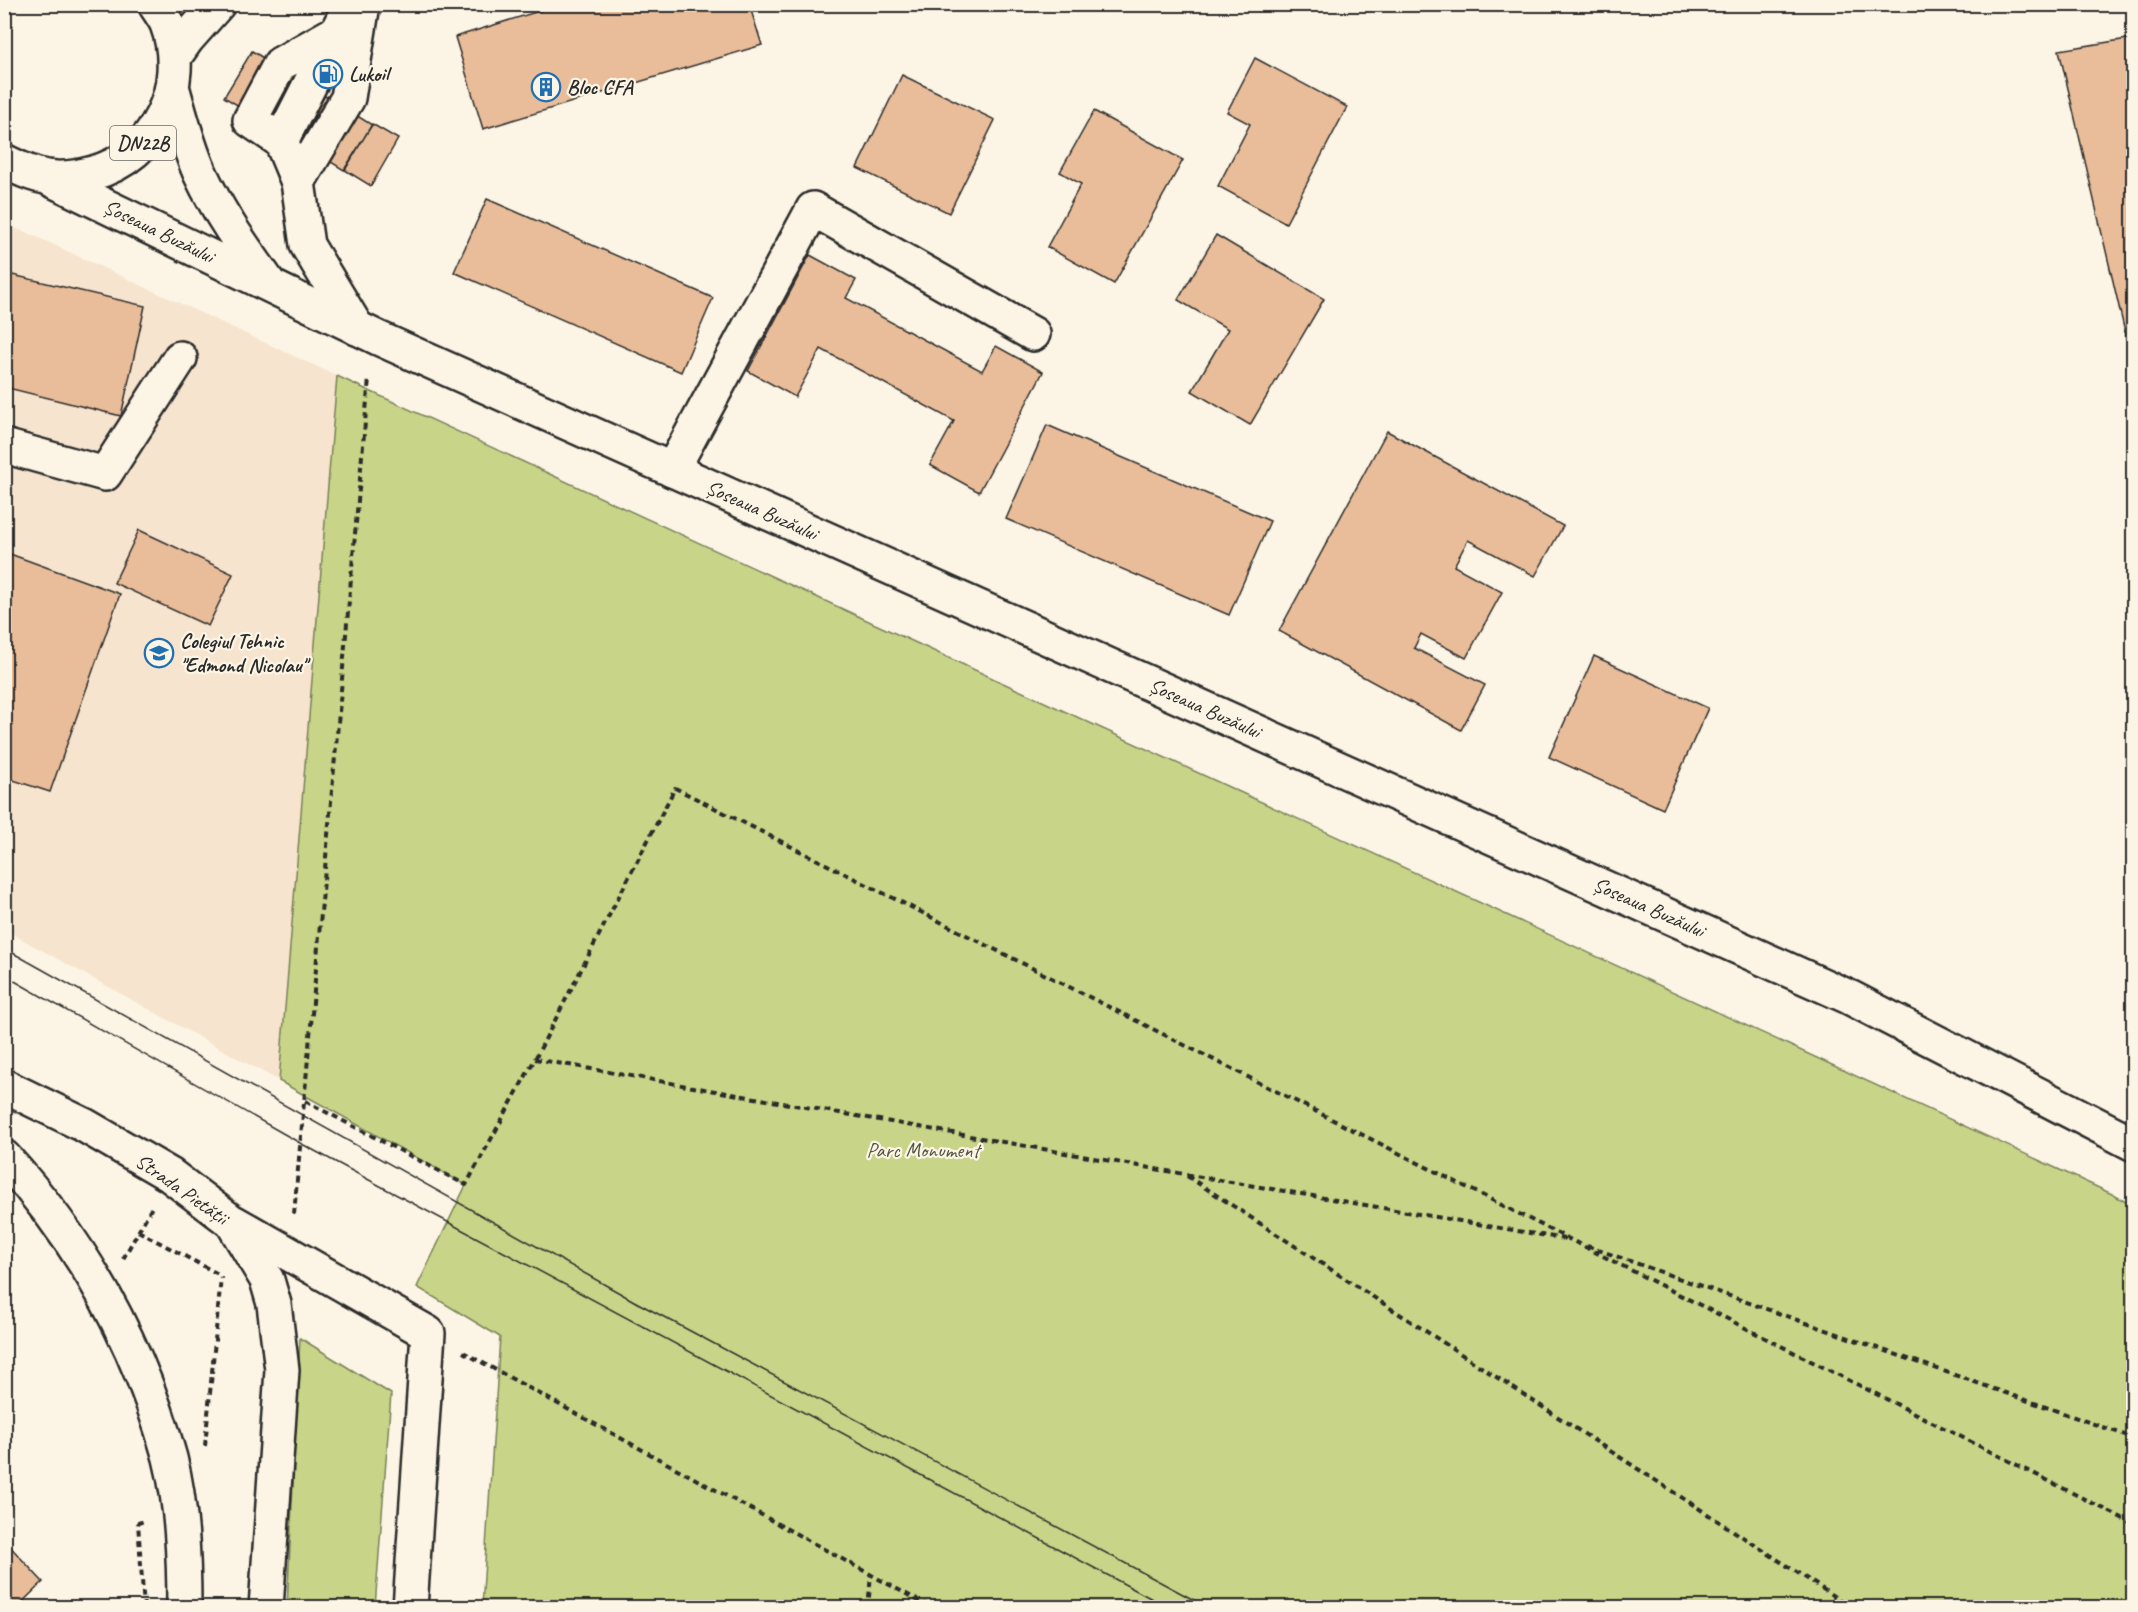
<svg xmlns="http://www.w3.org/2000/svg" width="2138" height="1612" font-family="Caveat,sans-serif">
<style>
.built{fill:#f6e4ce}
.green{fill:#c8d588;stroke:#7a805a;stroke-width:1.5}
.building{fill:#e9bd99;stroke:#2b2b2b;stroke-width:1.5}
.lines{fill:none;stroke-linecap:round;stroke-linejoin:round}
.minor-casing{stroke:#2b2b2b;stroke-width:38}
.major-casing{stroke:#2b2b2b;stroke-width:38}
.path{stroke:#2b2b2b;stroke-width:4;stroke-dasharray:6 4.5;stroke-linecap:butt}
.minor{stroke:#fcf5e5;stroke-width:33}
.major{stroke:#fcf5e5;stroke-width:33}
.tram{stroke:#2b2b2b;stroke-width:1.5}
.labels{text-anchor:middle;stroke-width:4.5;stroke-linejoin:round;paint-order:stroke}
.shield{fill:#fcf5e5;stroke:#6a6863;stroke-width:1.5}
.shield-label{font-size:20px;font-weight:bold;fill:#2b2b2b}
.poi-label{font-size:21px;font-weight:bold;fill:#2b2b2b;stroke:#fcf5e5;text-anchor:start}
.street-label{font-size:21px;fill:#2b2b2b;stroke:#fcf5e5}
.park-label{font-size:21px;fill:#525642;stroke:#fcf5e5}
</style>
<rect width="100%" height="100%" fill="#fcf5e5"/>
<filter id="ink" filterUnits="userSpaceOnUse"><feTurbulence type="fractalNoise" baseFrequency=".0167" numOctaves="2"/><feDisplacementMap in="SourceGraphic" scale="12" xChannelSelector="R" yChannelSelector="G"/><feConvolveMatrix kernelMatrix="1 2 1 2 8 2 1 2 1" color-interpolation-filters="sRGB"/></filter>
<g filter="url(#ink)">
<path class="built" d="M4 225 26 232 337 376 279 1081 5 930Z"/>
<path class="green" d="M337 376 2112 1194 2133 1206V1607H482L500 1337 417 1287 466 1185 279 1081Z
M300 1338 391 1394 375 1607 287 1608Z"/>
<path class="building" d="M562 4H749L762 45 483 129 455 37Z
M2134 38V371L2059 50Z
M252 51 372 125 344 170 224 97Z
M1255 58 1347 107 1286 223 1218 186 1250 124 1227 112Z
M902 75 995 120 949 213 857 168Z
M1094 111 1183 160 1114 284 1047 247 1081 184 1060 172Z
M372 124 398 139 371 186 345 170Z
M487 199 713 298 681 372 454 272Z
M1216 235 1324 299 1250 425 1192 391 1228 329 1178 300Z
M810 255 856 280 846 298 982 371 996 346 1043 372 979 492 930 465 954 421 821 349 795 397 748 371Z
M4 273 145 306 121 416 4 387Z
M1047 425 1270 521 1229 615 1006 519Z
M1387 431 1563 526 1535 576 1468 540 1454 566 1502 592 1466 658 1421 634 1414 648 1485 685 1461 730 1279 631Z
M139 530 233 574 208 626 114 583Z
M10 554 120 594 50 792 4 777V568Z
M1594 656 1708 708 1663 809 1549 757Z
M4 1540 43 1582 16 1608H4Z"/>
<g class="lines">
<g class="minor-casing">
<path id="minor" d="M281 141 250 120 280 64 337 32
M298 182 281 141 351 4
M357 328 307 245 298 182 348 98 363 4
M4 446 105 474 180 358
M672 470 813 209 1033 334
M4 1086 84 1125 170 1175 232 1222 267 1280 274 1304 282 1370 266 1608
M4 1157C83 1243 139 1345 170 1458 182 1506 184 1558 184 1608
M233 1222 428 1333 410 1608"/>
</g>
<g class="major-casing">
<path id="major" d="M175 56 187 39 218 4
M173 90C181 118 188 146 200 173 218 212 243 247 268 282
M4 161C18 168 32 175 47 177 62 180 78 177 93 173 156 156 190 86 167 24 164 17 159 11 155 4
M48 178 378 338 1849 997 2134 1144"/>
</g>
<path class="path" d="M535 1059 1184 1174 1565 1239
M305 1101 466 1185 535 1059 675 788 2134 1524
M1187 1176 1852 1608
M294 1214 369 378
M138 1231 220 1275
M1587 1246 2134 1438
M123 1259 152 1207
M463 1352 932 1608
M205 1446 221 1277
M144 1608 138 1523 145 1521
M868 1608 871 1574"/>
<use href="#minor" class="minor"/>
<use href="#major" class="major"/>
<path class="tram" d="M4 948 634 1301 1209 1608
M4 975 300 1143 1169 1608"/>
</g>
</g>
<defs>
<g id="fuel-ring" transform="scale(1.5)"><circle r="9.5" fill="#fcf5e5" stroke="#1f6fb2" stroke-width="1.5"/><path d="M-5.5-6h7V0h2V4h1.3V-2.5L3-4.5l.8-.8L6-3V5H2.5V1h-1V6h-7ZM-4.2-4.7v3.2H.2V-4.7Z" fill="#1f6fb2"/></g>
<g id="building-ring" transform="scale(1.5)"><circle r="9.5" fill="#fcf5e5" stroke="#1f6fb2" stroke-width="1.5"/><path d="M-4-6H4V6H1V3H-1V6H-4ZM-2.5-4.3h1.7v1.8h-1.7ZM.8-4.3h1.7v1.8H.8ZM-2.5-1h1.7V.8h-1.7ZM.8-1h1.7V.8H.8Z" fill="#1f6fb2"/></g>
<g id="school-ring" transform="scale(1.5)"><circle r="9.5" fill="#fcf5e5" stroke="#1f6fb2" stroke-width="1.5"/><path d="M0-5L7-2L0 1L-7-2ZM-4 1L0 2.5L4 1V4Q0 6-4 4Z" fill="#1f6fb2"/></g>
</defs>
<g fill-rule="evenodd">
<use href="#fuel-ring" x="328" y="74"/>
<use href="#building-ring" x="546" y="87"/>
<use href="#school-ring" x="159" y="653"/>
</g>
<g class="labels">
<rect class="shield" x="110" y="126" width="66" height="34" rx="4.5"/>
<g class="shield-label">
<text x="143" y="150">DN22B</text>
</g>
<g class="poi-label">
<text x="349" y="81">Lukoil</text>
<text x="567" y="94">Bloc CFA</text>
<text x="180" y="648">Colegiul Tehnic<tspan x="180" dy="24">"Edmond Nicolau"</tspan></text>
</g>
<g class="street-label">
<text transform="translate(159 231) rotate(26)" y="7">Șoseaua Buzăului</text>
<text transform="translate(762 510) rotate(24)" y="7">Șoseaua Buzăului</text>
<text transform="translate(1205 708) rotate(24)" y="7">Șoseaua Buzăului</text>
<text transform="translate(1649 907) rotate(24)" y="7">Șoseaua Buzăului</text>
<text transform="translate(182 1189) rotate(35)" y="7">Strada Pietății</text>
</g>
<g class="park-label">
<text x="923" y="1157">Parc Monument</text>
</g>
</g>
<rect width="2138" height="1612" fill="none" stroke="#fcf5e5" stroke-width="24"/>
<rect x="12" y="12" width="2114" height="1588" fill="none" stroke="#2b2b2b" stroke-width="2" filter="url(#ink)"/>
</svg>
